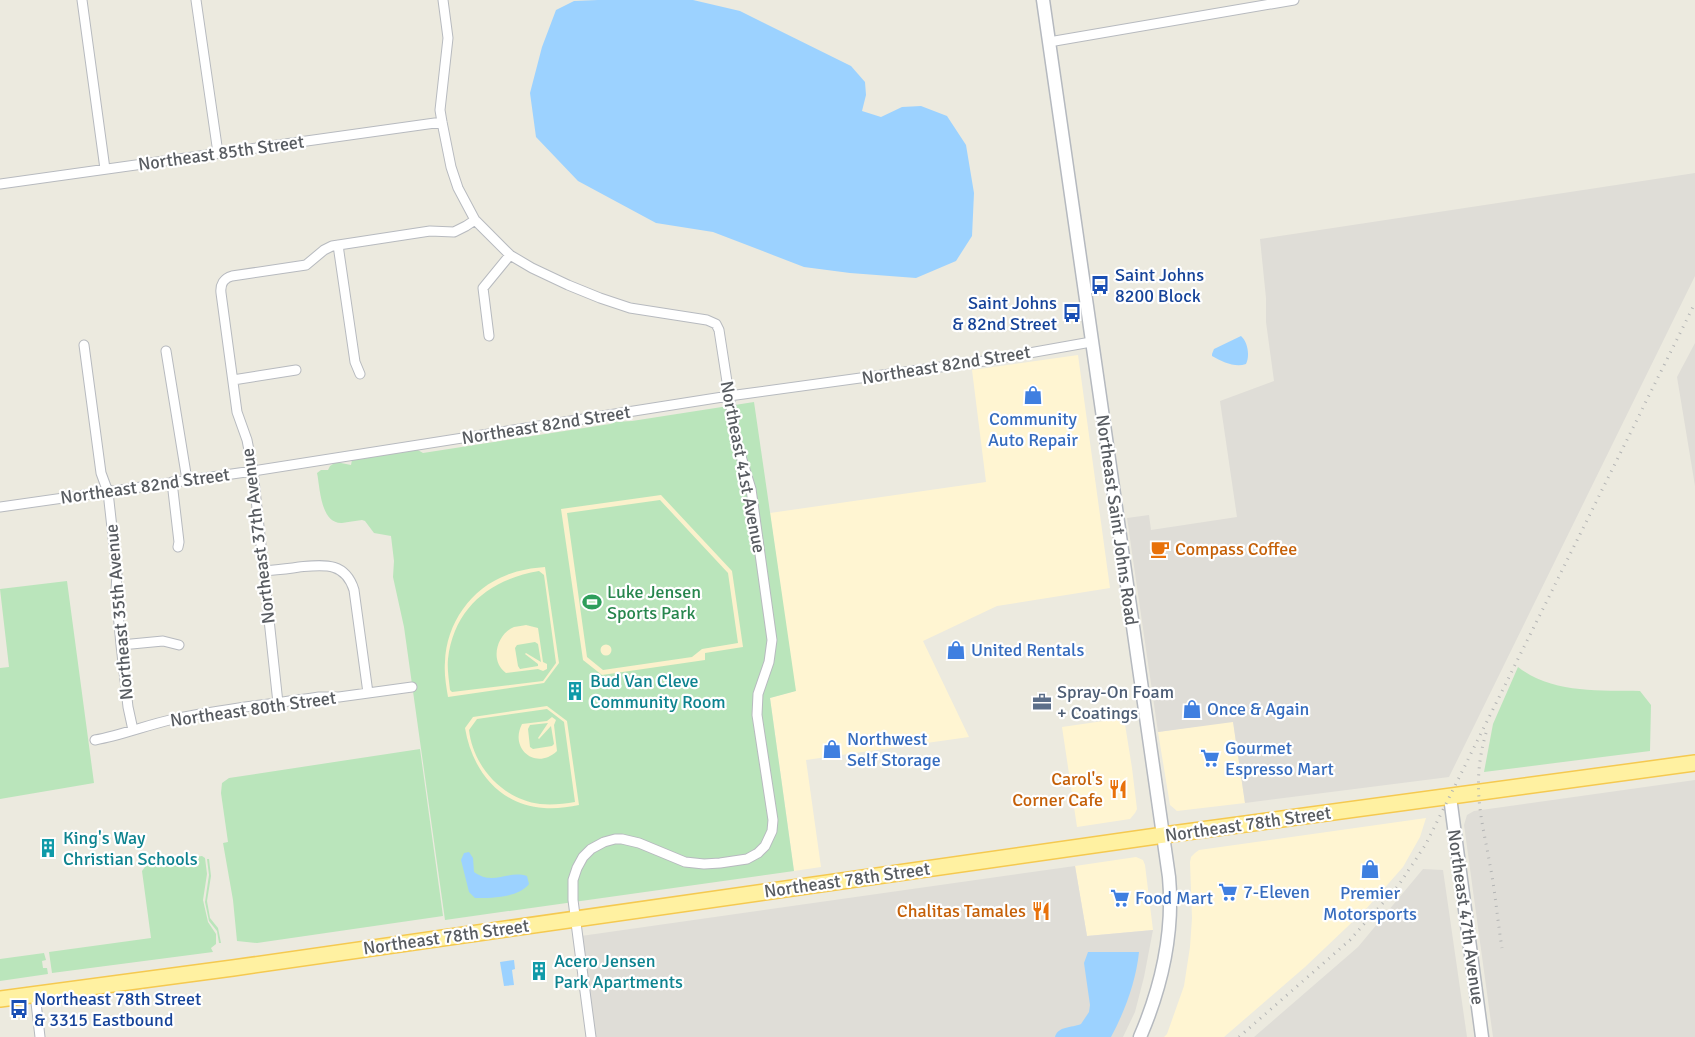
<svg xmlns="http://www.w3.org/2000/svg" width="1695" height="1037" font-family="Signika,sans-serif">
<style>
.commercial{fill:#fff5d2}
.industrial{fill:#dfddd7}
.green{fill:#bae5bb}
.sand{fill:#fbf1cc;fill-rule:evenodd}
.water{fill:#9cd2ff}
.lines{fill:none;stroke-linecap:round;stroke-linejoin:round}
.street-casing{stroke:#b7babf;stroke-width:11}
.secondary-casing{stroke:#b5b9bf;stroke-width:15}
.primary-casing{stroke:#f5c950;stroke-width:18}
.street{stroke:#fff;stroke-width:9}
.secondary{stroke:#fff;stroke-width:12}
.primary{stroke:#fff1a1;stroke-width:15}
.rail{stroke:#b3b4b4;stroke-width:3;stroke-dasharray:1 6;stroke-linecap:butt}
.labels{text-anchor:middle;stroke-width:4.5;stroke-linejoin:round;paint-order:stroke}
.street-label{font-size:18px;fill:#585c61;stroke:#fff}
.transit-label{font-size:18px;fill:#164399;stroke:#fff;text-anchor:start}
.shop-label{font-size:18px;fill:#366cbe;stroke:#fff;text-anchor:start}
.food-label{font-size:18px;fill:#c56008;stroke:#fff;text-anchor:end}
.leisure-label{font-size:18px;fill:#27864d;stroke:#fff;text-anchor:start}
.culture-label{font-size:18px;fill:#0d838f;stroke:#fff;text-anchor:start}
.service-label{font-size:18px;fill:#4e5e75;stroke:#fff;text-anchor:start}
</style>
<rect width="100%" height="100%" fill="#eceadf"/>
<path class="commercial" d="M1078 355 1110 588 997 606 923 641 969 737 806 760 821 867 794 871 770 698 795 691 770 513 986 482 972 370Z
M1124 718 1132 768 1137 809 1135 813 1130 819 1077 827 1062 727Z
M1233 721 1245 803 1177 811 1170 805 1158 732Z
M1426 818 1420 837 1403 867 1366 909 1305 967 1224 1037H1164L1167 1034 1184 986 1190 947 1192 918 1190 862 1191 857 1195 853 1199 850Z
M1136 857 1143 860 1145 865 1153 930 1087 936 1075 866Z"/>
<path class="industrial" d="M1695 173V276L1449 777 1245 803 1233 722 1158 732 1127 518 1149 515 1151 530 1237 517 1220 401 1274 381 1266 322V298L1260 239Z
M1695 343V486L1677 377Z
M1695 780V1037H1493L1464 825 1467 815 1474 811Z
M1075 866 1087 936 1153 930 1144 977 1135 1012 1123 1037H589L574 937Z
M1423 869 1443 870 1467 1037H1254L1358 947Z"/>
<path class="green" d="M754 402 796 691 770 698 794 871 445 920 404 627 393 577 394 561 391 536 374 533 365 521 362 520C355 521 348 522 342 523 320 524 320 486 317 473L321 470H328L330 466 336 462 351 465 352 460 364 456 368 457 416 449 423 453 610 424 614 422 632 421Z
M67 581 94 783 0 799V668L9 667 0 589Z
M1518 667C1553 694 1598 690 1640 691L1651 705 1650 751 1484 772 1493 724Z
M420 749 443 916 257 943 237 941 233 900 223 843 228 842 221 793 222 783 229 778Z
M202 856 205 858 207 874 203 900 208 922 216 934V944L211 948 213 952 52 973 49 952 151 938 142 871 148 863Z
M207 859H209L211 876 207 901 210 918 218 928 221 943H219L217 931 209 921 205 902 209 875Z
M44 953 46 960 42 961 43 968H47L48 974 0 981V959Z"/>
<path class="sand" d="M661 495 732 571 743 647 705 653V660L602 675 583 660 561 509ZM660 500 728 573 738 643 702 649 692 657 603 670 587 657 567 513Z
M545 567 559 663 544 683 448 697C446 685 444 673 445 662 446 624 471 588 507 575 519 570 532 568 545 567ZM539 571 544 575 556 663 543 681 452 692 450 690C449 680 447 669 448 659 454 607 491 579 539 571Z
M526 625 538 628 543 662 547 664V669L543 671 538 669 506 673C489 661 497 634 514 627 518 626 523 626 526 625ZM535 642 538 644 541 662 526 653 525 654 538 664V666L520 669 518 666 515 648 517 645Z
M600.5 650a5.5 5.5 0 1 1 11 0a5.5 5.5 0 1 1-11 0Z
M547 706 567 721 579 805C568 807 556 809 544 808 499 805 472 770 465 728L473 717ZM547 709 564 722 575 802C564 804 552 805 540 804 502 799 473 766 469 730L477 719Z
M552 717 556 720 554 725 557 751C536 771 509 749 522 724L547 721ZM548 723 538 738 539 739 551 726 554 744 552 746 533 749 530 747 528 729 530 725Z"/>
<path class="water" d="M598 0H693L740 11 851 66 865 82 866 95 862 111 881 117 902 107 921 106 947 116 966 145 974 193 972 236 956 261 916 278 850 273 804 267 713 232 656 223 578 181 536 137 530 93 542 47 556 10 574 1Z
M1241 336C1248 342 1250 356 1246 364 1235 368 1223 362 1212 356V354L1214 349Z
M469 852 473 858 474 872C493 886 507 870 527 876L529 884C518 898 491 898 475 898L469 892 461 860 464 853Z
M1088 952H1139C1136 981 1125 1011 1111 1037H1055C1058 1026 1071 1028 1081 1024L1089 1012 1090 1005 1084 963Z
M514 960 515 969 512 970 514 985 504 986 500 962Z"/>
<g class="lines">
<g class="street-casing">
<path id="street" d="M82 0 105 169
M196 0 218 153
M443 0 448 38 440 110 442 122 451 167 458 188 475 220 510 255 532 268 568 285 600 298 630 308 707 320 716 324 719 330 736 440 751 489 772 640 769 662 758 694 757 715 773 820 772 831 765 846 758 853 747 859 720 863 704 864 685 862 639 843 622 839H615L604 842 591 849 583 857 577 868 573 880V900L591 1037
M1049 42 1294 0
M0 184 442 122
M338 245 355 362 360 374
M489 336 483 288 510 255
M84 345 101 473 108 492 117 573 116 591 121 645 128 707 133 730
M166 351 187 480
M233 380 296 370
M172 482 179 542 178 547
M0 507 253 471 729 396 984 361 1091 342
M264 571C275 570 287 569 299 567 323 565 345 561 354 590L368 693
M121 645 163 641 179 645
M278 703 253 471 247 440 237 412 221 293C220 285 224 278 232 276L306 265 324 250 332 246 430 231 454 232 466 226 475 220
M95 740C122 735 147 725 174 719 221 709 271 704 319 697H339L412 687
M35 994 40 1037"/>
</g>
<g class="secondary-casing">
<path id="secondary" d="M1043 0 1169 877C1174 933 1162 986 1140 1037
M1450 797 1482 1037"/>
</g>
<g class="primary-casing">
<path id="primary" d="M0 999 233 968 1164 835 1695 763"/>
</g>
<use href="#street" class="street"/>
<use href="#secondary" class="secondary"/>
<use href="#primary" class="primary"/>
<path class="rail" d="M1486 733C1470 789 1483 822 1492 876 1496 900 1498 924 1502 948
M1239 1037 1350 940 1398 886 1426 844 1695 303"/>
</g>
<defs>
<g id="bus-bare" transform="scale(1.5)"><path d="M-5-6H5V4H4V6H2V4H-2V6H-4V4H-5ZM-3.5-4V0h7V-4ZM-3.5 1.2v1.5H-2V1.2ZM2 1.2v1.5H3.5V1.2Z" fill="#1a4fb4" stroke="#fff" stroke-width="2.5" paint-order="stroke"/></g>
<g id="shop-bare" transform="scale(1.5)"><path d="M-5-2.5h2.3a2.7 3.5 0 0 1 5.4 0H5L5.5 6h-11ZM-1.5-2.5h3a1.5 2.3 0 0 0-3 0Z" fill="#3f7fe0" stroke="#fff" stroke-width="2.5" paint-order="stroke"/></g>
<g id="cafe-bare" transform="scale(1.5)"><path d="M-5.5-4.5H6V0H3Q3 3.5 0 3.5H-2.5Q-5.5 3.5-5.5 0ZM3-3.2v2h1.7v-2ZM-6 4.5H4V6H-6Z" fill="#e8710a" stroke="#fff" stroke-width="2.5" paint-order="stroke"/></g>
<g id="stadium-bare" transform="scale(1.5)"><path d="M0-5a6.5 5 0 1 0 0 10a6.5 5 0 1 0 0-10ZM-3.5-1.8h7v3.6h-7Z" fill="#2e9e5b" stroke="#fff" stroke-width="2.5" paint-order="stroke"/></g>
<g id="building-bare" transform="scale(1.5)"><path d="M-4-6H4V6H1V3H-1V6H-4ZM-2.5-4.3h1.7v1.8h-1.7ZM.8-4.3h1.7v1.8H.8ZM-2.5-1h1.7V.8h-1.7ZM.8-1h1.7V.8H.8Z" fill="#0f9aa8" stroke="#fff" stroke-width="2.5" paint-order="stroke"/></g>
<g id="office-bare" transform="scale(1.5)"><path d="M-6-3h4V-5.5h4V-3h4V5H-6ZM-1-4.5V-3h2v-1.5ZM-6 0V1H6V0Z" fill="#5c6f8a" stroke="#fff" stroke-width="2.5" paint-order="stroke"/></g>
<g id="supermarket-bare" transform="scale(1.5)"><path d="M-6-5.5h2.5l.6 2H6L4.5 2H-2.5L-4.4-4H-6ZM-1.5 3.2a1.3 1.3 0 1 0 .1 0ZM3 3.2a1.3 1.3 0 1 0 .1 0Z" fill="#3f7fe0" stroke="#fff" stroke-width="2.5" paint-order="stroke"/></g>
<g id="restaurant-bare" transform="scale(1.5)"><path d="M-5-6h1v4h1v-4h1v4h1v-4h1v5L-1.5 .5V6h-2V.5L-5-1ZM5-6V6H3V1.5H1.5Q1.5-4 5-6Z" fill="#e8710a" stroke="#fff" stroke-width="2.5" paint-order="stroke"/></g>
</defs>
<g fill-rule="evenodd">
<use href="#bus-bare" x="1100" y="285"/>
<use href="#bus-bare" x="1072" y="313"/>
<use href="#shop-bare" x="1033" y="395"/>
<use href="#cafe-bare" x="1160" y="549"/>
<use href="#stadium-bare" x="592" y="602"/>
<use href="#shop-bare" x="956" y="650"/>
<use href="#building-bare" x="575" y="691"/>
<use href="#office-bare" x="1042" y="702"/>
<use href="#shop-bare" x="1192" y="709"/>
<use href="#shop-bare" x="832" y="749"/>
<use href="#supermarket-bare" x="1210" y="758"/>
<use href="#restaurant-bare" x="1118" y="789"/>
<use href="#building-bare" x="48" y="848"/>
<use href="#shop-bare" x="1370" y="869"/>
<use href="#supermarket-bare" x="1228" y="892"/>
<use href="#supermarket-bare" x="1120" y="898"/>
<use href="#restaurant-bare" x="1041" y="911"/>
<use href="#building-bare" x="539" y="971"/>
<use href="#bus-bare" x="19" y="1009"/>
</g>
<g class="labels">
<g class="street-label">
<text transform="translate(221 153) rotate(-8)" y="6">Northeast 85th Street</text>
<text transform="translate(946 365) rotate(-9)" y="6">Northeast 82nd Street</text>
<text transform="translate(546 425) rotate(-9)" y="6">Northeast 82nd Street</text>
<text transform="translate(743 467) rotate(79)" y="6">Northeast 41st Avenue</text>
<text transform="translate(145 486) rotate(-8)" y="6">Northeast 82nd Street</text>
<text transform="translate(1117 520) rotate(82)" y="6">Northeast Saint Johns Road</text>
<text transform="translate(258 536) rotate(-97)" y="6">Northeast 37th Avenue</text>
<text transform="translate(119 612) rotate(-95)" y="6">Northeast 35th Avenue</text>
<text transform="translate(253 709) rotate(-8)" y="6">Northeast 80th Street</text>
<text transform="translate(1248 824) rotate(-8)" y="6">Northeast 78th Street</text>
<text transform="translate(847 880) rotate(-8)" y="6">Northeast 78th Street</text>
<text transform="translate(1466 917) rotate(82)" y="6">Northeast 47th Avenue</text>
<text transform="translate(446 937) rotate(-8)" y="6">Northeast 78th Street</text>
</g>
<g class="transit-label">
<text x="1115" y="281">Saint Johns<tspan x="1115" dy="21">8200 Block</tspan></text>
<text x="1057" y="309" text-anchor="end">Saint Johns<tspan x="1057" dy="21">&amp; 82nd Street</tspan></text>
<text x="34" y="1005">Northeast 78th Street<tspan x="34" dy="21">&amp; 3315 Eastbound</tspan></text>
</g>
<g class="shop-label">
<text x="1033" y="425" text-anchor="middle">Community<tspan x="1033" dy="21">Auto Repair</tspan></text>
<text x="971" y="656">United Rentals</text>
<text x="1207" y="715">Once &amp; Again</text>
<text x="847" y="745">Northwest<tspan x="847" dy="21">Self Storage</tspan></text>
<text x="1225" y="754">Gourmet<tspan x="1225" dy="21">Espresso Mart</tspan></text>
<text x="1243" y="898">7-Eleven</text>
<text x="1370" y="899" text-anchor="middle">Premier<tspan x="1370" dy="21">Motorsports</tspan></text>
<text x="1135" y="904">Food Mart</text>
</g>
<g class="food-label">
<text x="1175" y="555" text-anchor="start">Compass Coffee</text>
<text x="1103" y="785">Carol's<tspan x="1103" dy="21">Corner Cafe</tspan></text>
<text x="1026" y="917">Chalitas Tamales</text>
</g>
<g class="leisure-label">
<text x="607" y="598">Luke Jensen<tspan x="607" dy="21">Sports Park</tspan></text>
</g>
<g class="culture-label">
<text x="590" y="687">Bud Van Cleve<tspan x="590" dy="21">Community Room</tspan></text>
<text x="63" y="844">King's Way<tspan x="63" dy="21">Christian Schools</tspan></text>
<text x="554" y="967">Acero Jensen<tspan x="554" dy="21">Park Apartments</tspan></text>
</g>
<g class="service-label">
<text x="1057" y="698">Spray-On Foam<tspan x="1057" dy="21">+ Coatings</tspan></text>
</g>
</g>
</svg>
